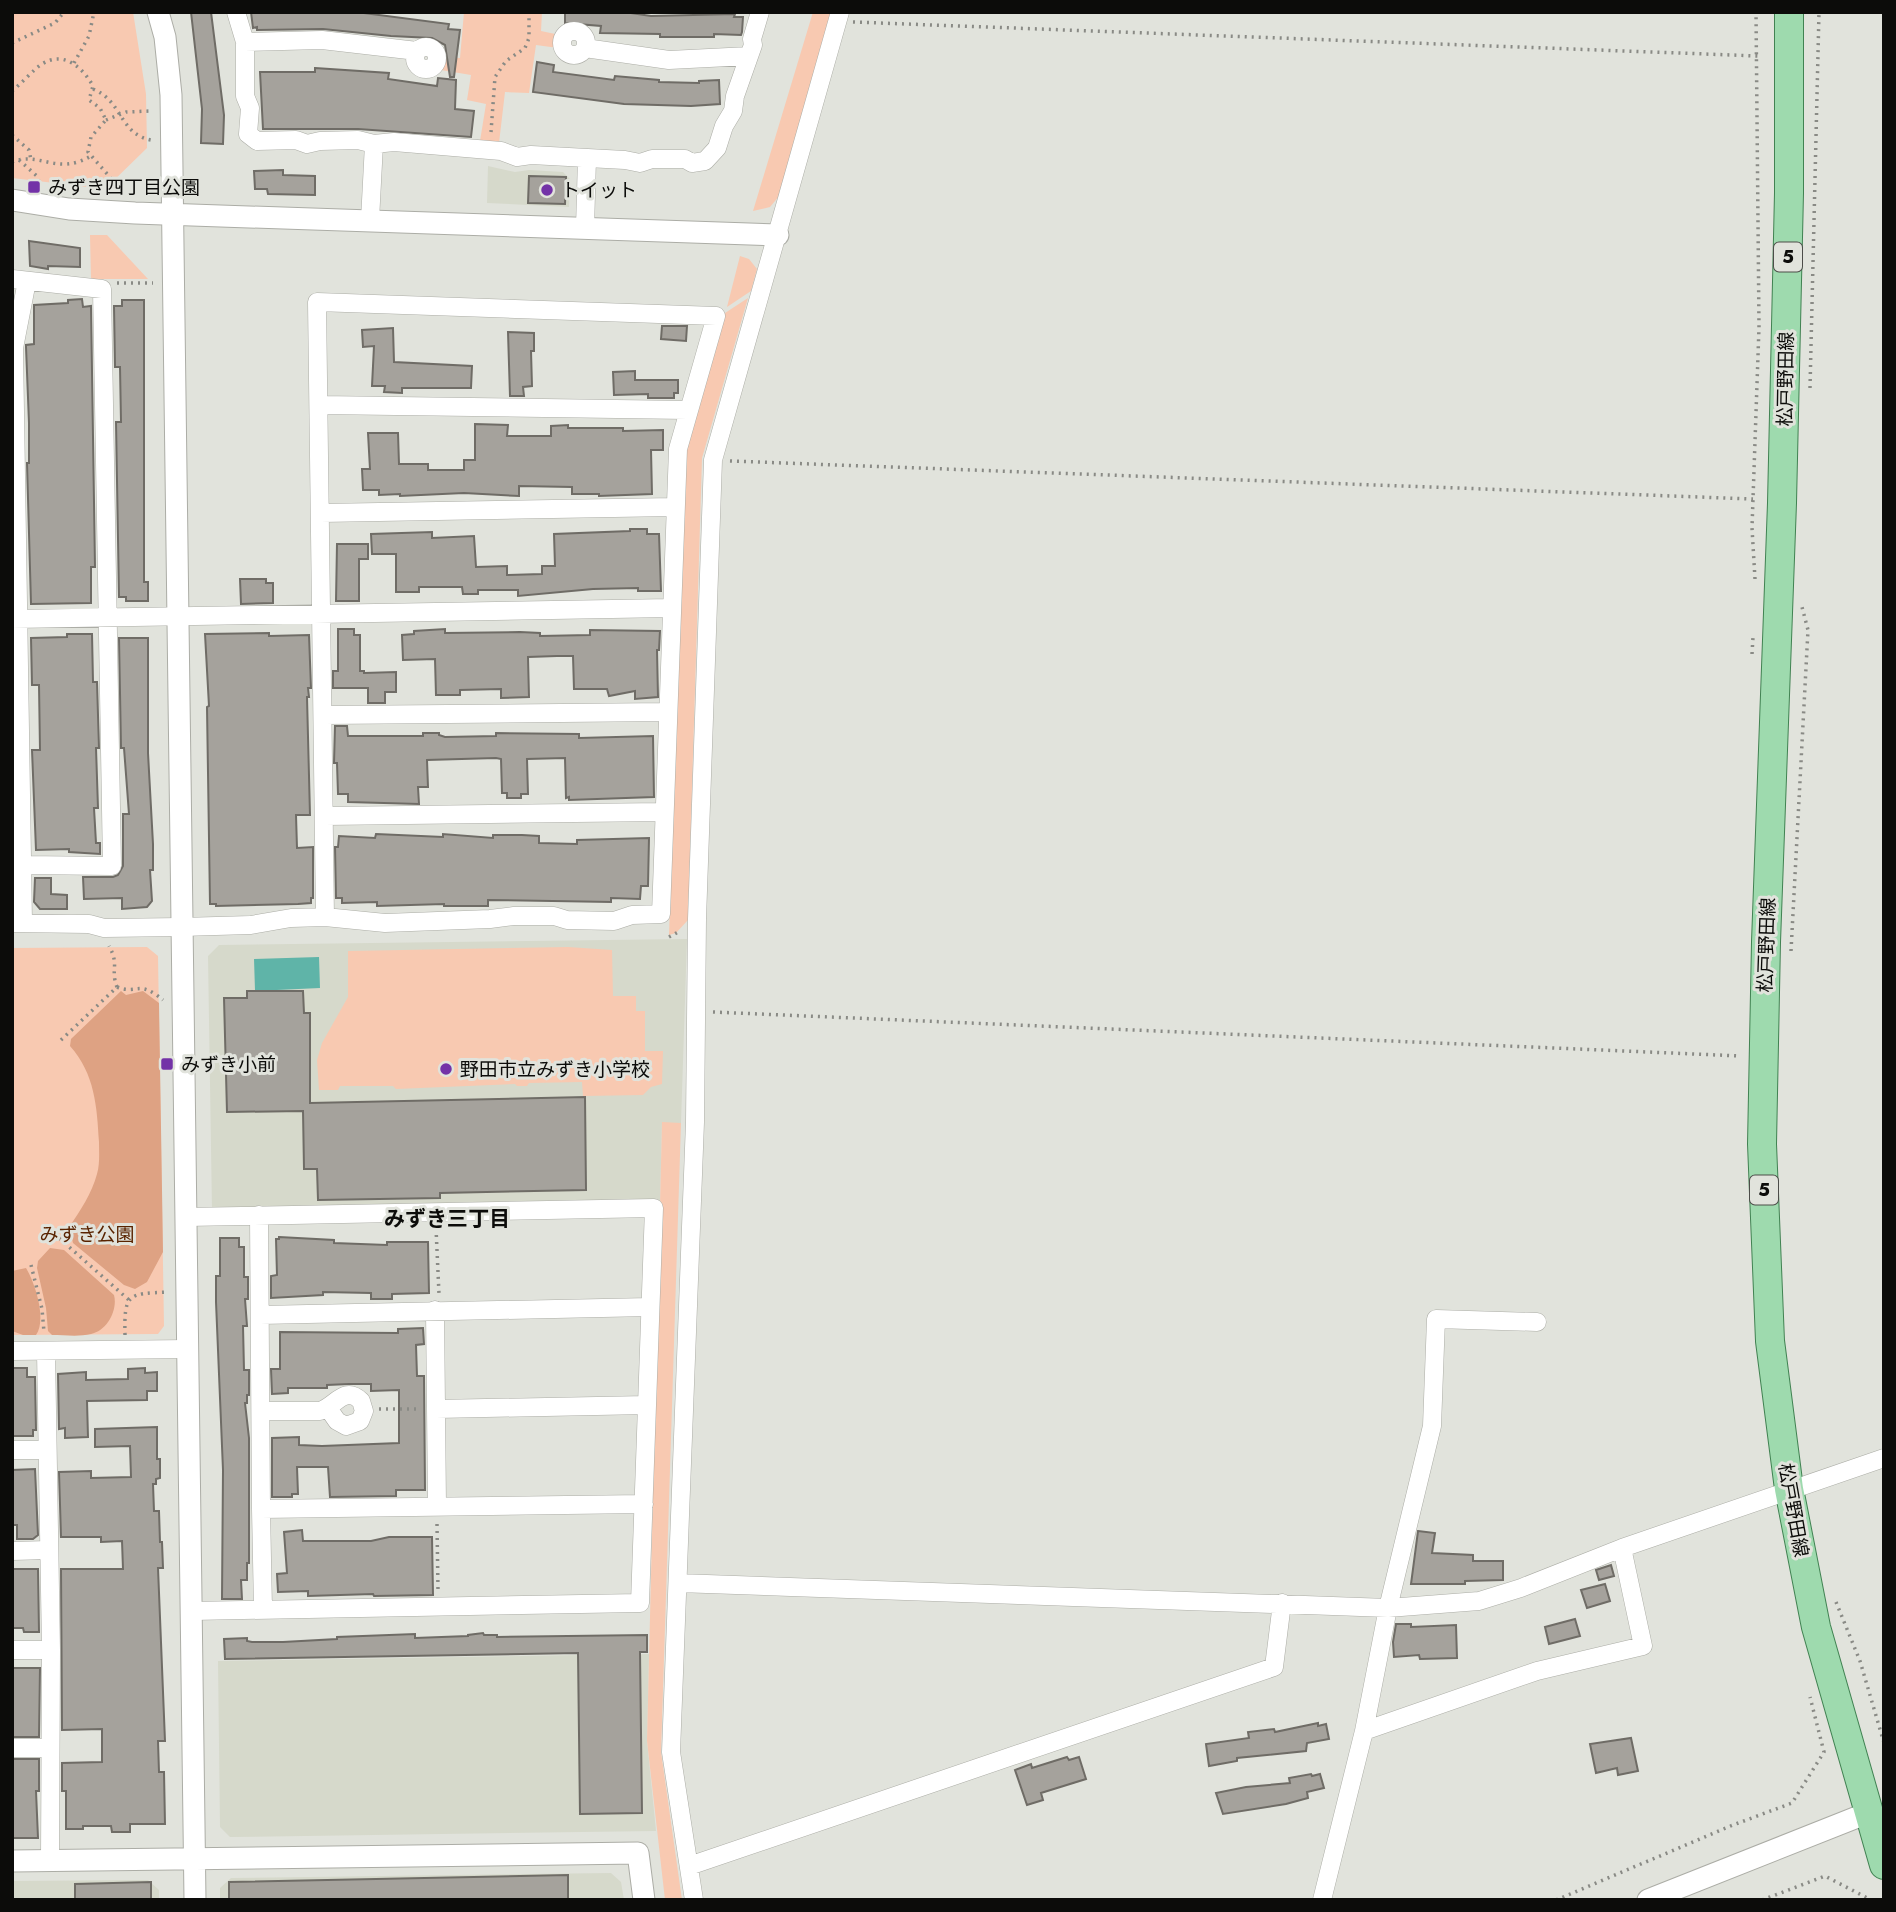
<svg xmlns="http://www.w3.org/2000/svg" width="1896" height="1912" font-family="Jost,'Noto Sans JP',sans-serif">
<style>
.built{fill:#d6d9cb}
.green{fill:#f8c9b1}
.forest{fill:#dea283}
.water{fill:#5fb4a8}
.building{fill:#a5a29c;stroke:#6f6c66;stroke-width:2}
.lines{fill:none;stroke-linecap:round;stroke-linejoin:round}
.minor-casing{stroke:#acada6;stroke-width:19}
.tertiary-casing{stroke:#acada6;stroke-width:23}
.primary-casing{stroke:#418252;stroke-width:30}
.path{stroke:#898a85;stroke-width:3.5;stroke-dasharray:2 5;stroke-linecap:butt}
.minor{stroke:#fff;stroke-width:18}
.tertiary{stroke:#fff;stroke-width:21}
.primary{stroke:#9edaae;stroke-width:28}
.poi-dot{fill:#7332a7;stroke:#e1e3dc;stroke-width:2.5}
.labels{text-anchor:middle;stroke-width:6;stroke-linejoin:round;paint-order:stroke}
.shield{fill:#e1e3dc;stroke:#4c4c49;stroke-width:2}
.shield-label{font-size:18px;font-weight:bold;fill:#0c0c0a}
.poi-label{font-size:19px;fill:#0c0c0a;stroke:#e1e3dc;text-anchor:start}
.street-label{font-size:19px;fill:#0c0c0a;stroke:#e1e3dc}
.park-label{font-size:19px;fill:#592300;stroke:#e1e3dc}
.neighbourhood-label{font-size:21px;font-weight:bold;fill:#0c0c0a;stroke:#e1e3dc}
</style>
<rect width="100%" height="100%" fill="#e1e3dc"/>
<path class="built" d="M488 166 515 172 529 170 563 172 570 179 569 207 487 203Z
M687 939 681 1123H662L660 1202 212 1210 208 956 219 945Z
M649 1654 647 1741 656 1831 230 1837 220 1827 218 1661Z
M611 1873 621 1882 624 1900H220V1888L231 1878Z
M148 1880 159 1890V1900H12V1881Z"/>
<path class="green" d="M18 12H133L146 94 147 148 105 189 12 178V15Z
M464 12 497 14 498 12H542L541 31 560 35 558 48 536 45 529 93 505 92 499 143 480 141 486 104 467 100 471 75 441 70 446 57 460 58Z
M813 12H832L780 195 770 207 753 211Z
M90 235H107L148 279H91Z
M740 256 749 259 757 269 751 291 727 307Z
M748 298 702 458 688 920 676 933 669 935 686 451 725 313Z
M147 947 158 956 164 1326 158 1334 12 1335V948Z
M568 947 612 950 613 996H636V1011H645V1051H663L662 1084 651 1087 643 1095 583 1096 582 1082 529 1083 527 1086H517L515 1084 396 1089 393 1086H340L338 1090H319L317 1060 322 1043 348 997V951Z
M662 1122 681 1123 661 1752 682 1900H665L647 1741Z"/>
<path class="forest" d="M121 991 126 995 143 991 159 1003 163 1252 147 1282 135 1289 124 1285 73 1243 69 1227C80 1211 92 1193 97 1174 100 1164 99 1152 99 1142 97 1107 95 1074 70 1046L71 1039Z
M50 1248 64 1250 114 1295C118 1310 107 1331 91 1334 79 1337 64 1335 52 1335L48 1331 46 1308 37 1268 38 1261Z
M26 1268C35 1283 47 1319 36 1335H23L12 1331V1271Z"/>
<path class="water" d="M319 957 320 988 255 991 254 959Z"/>
<path class="building" d="M191 12H211L224 115 223 144 201 143 202 109Z
M251 12H356L449 24 448 29 460 30 454 77H450L445 45 432 38 391 36 323 29 257 30V27L253 28Z
M565 12H624L651 16 735 14 734 17H743L742 32 741 35 714 34V37H660V34L600 33 601 26 565 23Z
M537 62 554 65 553 72 614 80 615 76 659 80V82L699 83V81L719 80 720 104 691 106 624 104 533 92Z
M315 68 389 73 388 79 437 86 438 78 456 80 455 109 474 111 471 137 358 129H263L260 72H315Z
M283 170V175L315 176V195L268 194 267 189H255L254 171Z
M529 176 566 177 565 204 528 203Z
M29 241 80 248V267L48 266V269L30 266Z
M82 299 83 307 91 306 95 567H91V603L31 604 27 463H29V423L26 347V345L34 344V305L68 303V300Z
M122 300H144V582H148V601H126V597H119L116 422H121L120 367H115L114 306H122Z
M662 326H687L686 341 661 339Z
M393 328 394 362 472 366 471 388H402V393L384 392 385 386H372L374 346 363 347 362 330Z
M508 332 534 333V351H531L532 386 523 387 524 396H510Z
M635 371V380H678V393H674V398H648V394L614 395 613 372Z
M475 424 508 425 507 436H551V426L568 425V428H623V431L663 430V450H651L652 494 599 496V494H572V487L519 486V496L464 493 400 496V494L379 495V490H363L362 469H370L368 433H398L399 464H428V470H464V460H475Z
M630 529H647V534H659L661 591H638V588L593 589 518 596V590H478V594H463L462 587H419V592H396V554H372L371 534 432 532V538L474 536 476 567 507 566V575L542 574V566H555L554 534 630 531Z
M337 544H368V559H359V601H336Z
M240 579H266V583H273V603L241 604Z
M338 629H354V635H360V671H364V673L396 672V692H385V703H368V688H333V671H338Z
M445 629V633L520 632 540 633V636L590 635V630L660 631 659 650H657L658 697 635 699V691L609 696 607 689H574L573 656H557L528 657 529 697 501 698V689L460 690V695H436L435 659 403 660 402 635 414 634V631Z
M269 633V636L309 635 311 688H308L309 697H307L310 815H296L297 848 313 847V898H311V903L298 904 216 906V904H210L207 707 209 706 205 634Z
M67 634H92L93 682H97L99 748H96L98 808H94L96 843H100V854L69 852V849L36 850 32 750H40L39 685H32L31 638 67 637Z
M119 638H148V753L153 844V870H150L152 901 147 907 122 909V898L84 899 83 877H113L118 875 123 866V814H129L124 748H121Z
M335 726H347L348 736H423V733H439V735L445 737 496 736V733L579 734V738L653 736 654 797 569 800V797L566 798 565 758 527 759 528 794H521V798H507V793H502L501 759 496 758 427 760 428 787H418L419 804 348 802V794H338L337 763H334Z
M376 834 443 837V834L493 838V835H522L539 836V843L577 844V840L649 838 648 886H641L640 899 611 898V902L488 900V906H444V904L377 906V902L342 903V898H336L335 847H338L339 836 375 838Z
M35 878H51V894L67 895V909H40L34 902Z
M247 991H303L304 1013H310V1103L585 1097 586 1190 440 1193V1198L318 1200 317 1169H304L303 1111 227 1112 224 998H247Z
M279 1237 334 1240V1243L387 1245V1242H428L429 1293 392 1294V1299H371V1293L323 1292V1295L271 1298V1276L277 1275 276 1239H279Z
M220 1238H239V1247H244V1277H248V1299H245L247 1326H243L244 1370H249V1395H247V1403H245L249 1438V1563H247V1580H241L242 1599H222L223 1470 216 1302V1276H220Z
M423 1328 424 1344 416 1345 417 1376H424L425 1490H396V1496L330 1497 328 1467H297L298 1494H292V1497H272V1438L299 1437V1445L322 1446 399 1443V1390L371 1391V1384H349L327 1385V1388H288V1393L272 1394 271 1369H280V1332L398 1333V1329Z
M12 1368H27V1377H35L36 1430H33V1436H13Z
M145 1368V1373L157 1372V1391H147V1400L87 1401 88 1437 65 1438V1428L59 1429 58 1374 86 1372V1380L128 1379V1369Z
M157 1427V1459H160V1478L156 1479V1484H153L154 1511H159L160 1542H162L163 1568H158L165 1741H158L159 1772H164L165 1824H130V1832H112L111 1826H83V1829H66V1791H62V1763L102 1762V1729L62 1730 61 1569H123L122 1541 101 1542V1537H61L59 1472 91 1471V1478L131 1477 130 1446 95 1447V1429Z
M35 1469 38 1535 33 1539H17V1525H12V1470Z
M302 1530 303 1541H371L389 1537H432L433 1595 374 1596 373 1594 308 1596V1591L278 1592 277 1574 287 1573 284 1532Z
M1418 1531 1435 1533 1432 1553 1473 1555V1561H1503V1580L1465 1581V1584H1411Z
M1611 1565 1614 1576 1599 1580 1596 1570Z
M12 1569H38L39 1632H24L23 1628H12Z
M1605 1584 1610 1601 1587 1608 1581 1590Z
M1575 1619 1580 1636 1549 1644 1545 1627Z
M1396 1624H1411V1627L1456 1625 1457 1658 1420 1659 1419 1655 1394 1657 1393 1642Z
M483 1633 484 1635H497V1637L647 1635V1652H640L642 1813 580 1814 578 1653 225 1659 224 1639 247 1638V1641L252 1642H283L337 1639V1637L415 1634V1638L468 1636V1635Z
M12 1668H40L39 1737H12Z
M1318 1723V1726L1326 1724 1329 1739 1307 1743 1306 1751 1237 1758V1761L1209 1766 1206 1744 1249 1738 1248 1732 1274 1729 1275 1732Z
M1631 1738 1638 1771 1618 1775 1617 1768 1596 1773 1590 1744Z
M1067 1757 1069 1760 1079 1757 1086 1779 1041 1793 1043 1800 1027 1805 1015 1770 1031 1764 1032 1768Z
M12 1759H39V1791H36L38 1838H12Z
M1311 1774 1312 1776 1320 1774 1324 1788 1307 1792 1308 1798 1286 1804 1223 1814 1216 1793 1246 1787 1290 1783 1289 1778Z
M568 1875V1900H229V1882Z
M151 1882V1900H75V1884Z"/>
<g class="lines">
<g class="minor-casing">
<path id="minor" d="M236 12 245 42V96L250 108 248 134 257 141 296 140 307 144 320 141 358 140 374 144 394 142 501 151 517 157 531 155 625 160 640 163 652 159H685L692 163 705 161 717 148 724 126 733 111 735 96 753 45 752 39 760 12
M562 43a12 12 0 1 1 24 0a12 12 0 1 1-24 0Z
M245 42 322 40 417 51
M415 58a11 11 0 1 1 22 0a11 11 0 1 1-22 0Z
M585 48 669 60 749 56
M370 220 374 144
M585 228 587 158
M12 279 102 289 112 866 23 865
M319 405 688 410
M321 513 674 507
M12 619 671 608
M324 715 668 712
M325 816 664 812
M12 923 89 924 104 928 181 927 251 925 291 918 325 917 385 923 490 919 514 916H554L567 920 614 921 632 915 661 914 678 449 716 316 317 302 325 917
M23 923 14 348 27 281
M259 1215 261 1509 644 1504
M186 1217 654 1208 640 1603 192 1611
M435 1310 437 1506
M260 1315 650 1307
M12 1351 188 1349
M46 1351 51 1650 50 1860
M436 1409 647 1405
M261 1411H320C336 1406 344 1385 361 1401L364 1411 360 1421 346 1426 337 1421 328 1408
M12 1450H46
M261 1509 263 1609
M12 1551 49 1550
M678 1583 1388 1608 1479 1601 1521 1588 1622 1548 1884 1458
M12 1650H51
M1364 1731 1537 1671 1643 1646 1622 1548
M12 1748H50
M689 1866 1274 1667 1282 1603
M694 1900 671 1752 695 1122 697 919 713 460 840 12
M1322 1900 1364 1731 1388 1608 1432 1426 1436 1319 1537 1322"/>
</g>
<g class="tertiary-casing">
<path id="tertiary" d="M158 12 165 37 171 95 195 1900
M12 200 69 209 135 213 778 235
M12 1861 638 1853 644 1900
M1648 1900 1870 1812"/>
</g>
<g class="primary-casing">
<path id="primary" d="M1789 12V193L1782 503 1766 942 1762 1144 1770 1341 1789 1489 1816 1627 1884 1865"/>
</g>
<path class="path" d="M853 22 1758 56
M12 43 55 23 64 12
M74 63 89 36 94 12
M93 89C123 101 119 134 151 140
M12 91C21 84 34 69 42 64 64 50 83 68 93 86L89 100 100 108 106 120 91 137 88 152 116 184
M106 120 126 112 150 111
M491 132 495 77 506 61 525 48 529 38V12
M12 135 29 150 31 160
M19 160 38 177 39 185
M12 162C40 151 57 176 91 156
M117 283H153
M1810 388 1819 12
M730 461 1753 499
M1755 579 1752 528 1759 327 1756 12
M1752 654 1753 637
M669 937 680 931
M1791 951 1808 630 1802 607
M117 987C138 995 138 979 163 1000
M713 1012 1741 1056
M61 1040 117 987C110 969 120 966 109 946
M436 1228 439 1294
M59 1238 129 1300
M31 1265 42 1309 44 1332
M125 1335C124 1293 128 1294 167 1292
M379 1409H420
M437 1524 438 1590
M1836 1602 1860 1661 1884 1743
M1556 1900 1733 1825 1792 1803 1824 1752 1810 1697
M1762 1900 1825 1876 1871 1900"/>
<use href="#minor" class="minor"/>
<use href="#tertiary" class="tertiary"/>
<use href="#primary" class="primary"/>
</g>
<g class="poi-dot">
<rect x="27" y="180" width="14" height="14" rx="3.5"/>
<circle cx="547" cy="190" r="7"/>
<rect x="160" y="1057" width="14" height="14" rx="3.5"/>
<circle cx="446" cy="1069" r="7"/>
</g>
<g class="labels">
<g class="shield">
<rect x="1774" y="242.5" width="28" height="29" rx="5"/>
<rect x="1750" y="1175.5" width="28" height="29" rx="5"/>
</g>
<g class="shield-label">
<text x="1788" y="263">5</text>
<text x="1764" y="1196">5</text>
</g>
<g class="poi-label">
<text x="48" y="194">みずき四丁目公園</text>
<text x="561" y="197">トイット</text>
<text x="181" y="1071">みずき小前</text>
<text x="460" y="1076">野田市立みずき小学校</text>
</g>
<g class="street-label">
<text transform="translate(1785 379) rotate(-89)" y="7">松戸野田線</text>
<text transform="translate(1766 945) rotate(-88)" y="7">松戸野田線</text>
<text transform="translate(1794 1510) rotate(80)" y="7">松戸野田線</text>
</g>
<g class="park-label">
<text x="87" y="1241">みずき公園</text>
</g>
<g class="neighbourhood-label">
<text x="447" y="1226">みずき三丁目</text>
</g>
</g>
<rect width="1896" height="1912" fill="none" stroke="#0c0c0a" stroke-width="28"/>
</svg>
